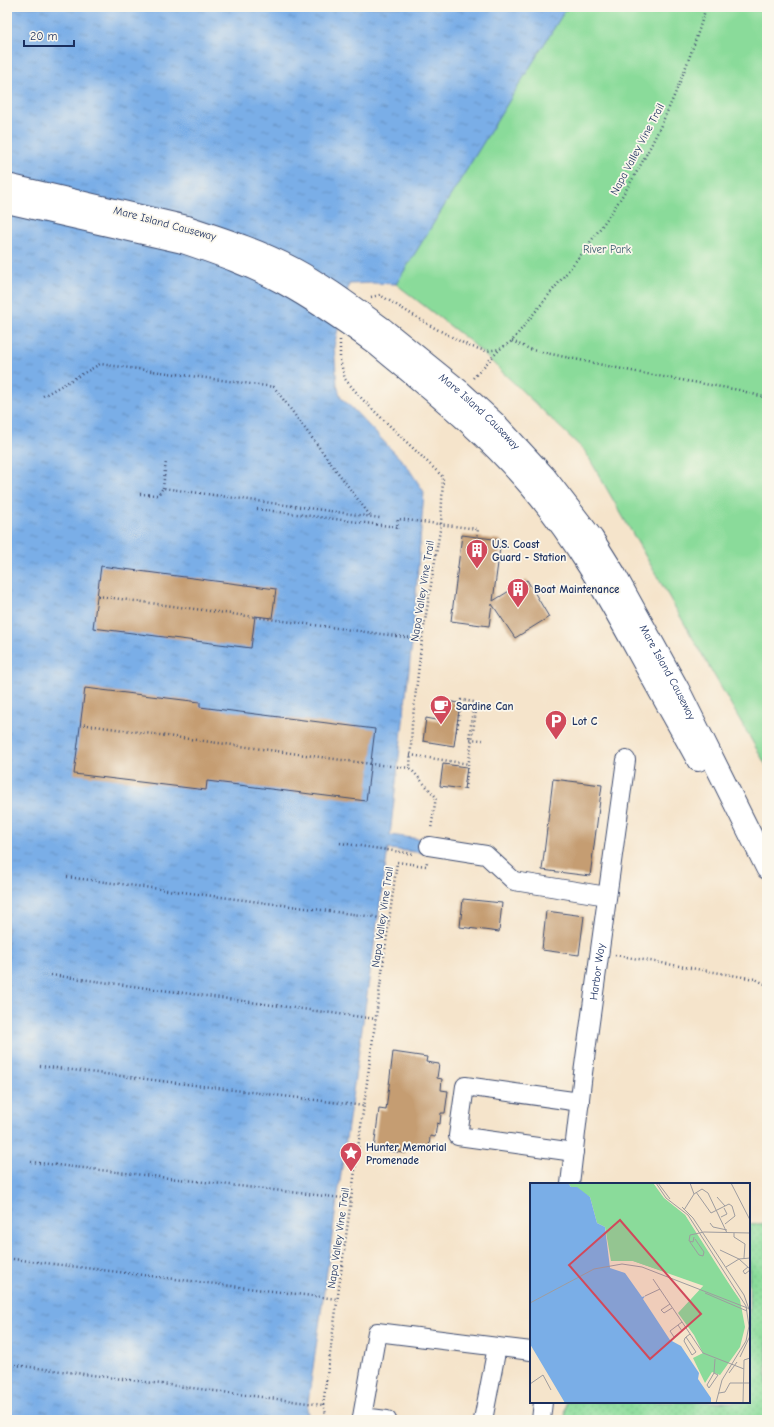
<svg xmlns="http://www.w3.org/2000/svg" width="774" height="1427" font-family="'Comic Neue',sans-serif">
<style>
.grass{fill:url(#grass-dots);stroke:#52857c}
.park{fill:#8adb9a;stroke:#52857c}
.water{fill:url(#water-ripples);stroke:#4a6ea2}
.building{fill:#c59d72}
.lines{fill:none;stroke-linecap:round;stroke-linejoin:round}
.minor-casing{stroke:#3c4a6e;stroke-width:20}
.major-casing{stroke:#3c4a6e;stroke-width:24}
.path{stroke:#3c4a6e;stroke-width:2.5;stroke-dasharray:1 3;stroke-linecap:butt}
.minor{stroke:#fff;stroke-width:18}
.major{stroke:#fff;stroke-width:22}
.major-bridge-casing{stroke:#3c4a6e;stroke-width:24;stroke-linecap:butt}
.major-bridge{stroke:#fff;stroke-width:22}
.labels{text-anchor:middle;stroke-width:3.5;stroke-linejoin:round;paint-order:stroke}
.street-label{font-size:11px;fill:#1b2f5e;stroke:#fbf7ec}
.park-label{font-size:11px;fill:#375a6d;stroke:#fbf7ec}
.poi-label{font-size:11px;font-weight:bold;fill:#1b2f5e;stroke:#fbf7ec;text-anchor:start}
.inset-road{fill:none;stroke:#9e9c9f;stroke-width:1}
.view{fill:#d1495b;fill-opacity:0.15;stroke:#d1495b;stroke-width:2}
.inset-edge{fill:none;stroke:#1b2f5e;stroke-width:2}
</style>
<defs>
<pattern id="grass-dots" width="8" height="8" patternUnits="userSpaceOnUse"><rect width="8" height="8" fill="#8adb9a"/><path d="M2 2h.1M6 6h.1" fill="none" stroke="#76bc87" stroke-width="1.8" stroke-linecap="round"/></pattern>
<pattern id="water-ripples" width="26" height="14" patternUnits="userSpaceOnUse"><rect width="26" height="14" fill="#7aaee7"/><path d="M2 4q2-2 4 0t4 0M15 11q2-2 4 0t4 0" fill="none" stroke="#638ebe"/></pattern>
</defs>
<rect width="100%" height="100%" fill="#fbf7ec"/>
<filter id="ink" filterUnits="userSpaceOnUse"><feTurbulence type="fractalNoise" baseFrequency=".025" numOctaves="2"/><feDisplacementMap in="SourceGraphic" scale="8" xChannelSelector="R" yChannelSelector="G"/><feConvolveMatrix kernelMatrix="1 2 1 2 8 2 1 2 1" color-interpolation-filters="sRGB"/></filter>
<filter id="wash" filterUnits="userSpaceOnUse"><feTurbulence type="fractalNoise" baseFrequency=".012" numOctaves="4" result="noise"/><feDisplacementMap in="SourceGraphic" scale="16" xChannelSelector="R" yChannelSelector="G"/><feGaussianBlur stdDeviation="0.9" result="paint"/><feColorMatrix in="noise" values="0 0 0 0 0 0 0 0 0 0 0 0 0 0 0 0 0 1.4 0 .05"/><feComposite in="paint" operator="in"/></filter>
<g filter="url(#wash)">
<rect width="100%" height="100%" fill="#f5e4cb"/>
<path class="grass" d="M767 1223V1420H565L566 1402H749V1225Z"/>
<path class="park" d="M567 7H767V767L585 451 471 342 396 284Z"/>
<path class="water" d="M7 7H567L396 284 373 283 349 284 334 346 337 385 341 398 352 408 407 466 424 492 412 643 390 835 427 840 425 853 388 849 307 1409 309 1420H7Z"/>
<g id="blocks">
<path class="building" d="M462 535 501 540 493 601 527 580 549 617 515 638 492 604 489 626 451 621Z
M101 566 276 589 272 618 255 616 251 648 93 628Z
M85 688 200 702V707L375 729 366 801 207 781 206 790 74 774Z
M445 701 460 703 454 746 423 741 426 718 442 721Z
M443 764 467 767 464 789 440 786Z
M553 779 602 785 590 876 542 870Z
M463 899 502 903 499 932 460 927Z
M546 911 584 916 579 955 542 950Z
M393 1052 427 1057 426 1062 439 1064 437 1078 442 1079 441 1090 448 1091 445 1113H441L440 1124 437 1123 435 1137 430 1136 429 1150 405 1147V1153L374 1149 379 1109 386 1110Z"/>
</g>
</g>
<g filter="url(#ink)">
<use href="#blocks" fill-opacity="0" stroke="#3c4a6e" stroke-width="1"/>
<g class="lines">
<g class="minor-casing">
<g id="minor">
<path d="M429 846 486 855 514 881 607 896"/>
<path d="M574 1152 458 1136 465 1086 580 1102"/>
<path id="s1" d="M570 1184 583 1073 626 760"/>
<path d="M387 1420 362 1417 377 1332 531 1351"/>
<path d="M483 1420 497 1347"/>
<path d="M541 1420 543 1402"/>
</g>
</g>
<g class="major-casing">
<g id="major">
<path d="M7 185 187 227"/>
<path d="M7 202 183 242"/>
<path id="s2" d="M383 329 461 392 496 424 545 477 592 538 614 573 678 689 767 868"/>
<path d="M375 343C431 390 484 431 532 488 574 537 606 593 637 650 657 687 678 723 698 760"/>
</g>
</g>
<path class="path" d="M371 297 380 295 431 326 469 346 486 351 500 349 512 341C552 290 595 241 629 185 662 130 688 68 706 7
M340 340V360L345 379 363 400 443 477 441 524 422 639 412 725 410 768 436 797 431 829
M512 341 532 350 641 373 739 390 767 398
M473 378 500 349
M43 396 100 364 274 387 371 517
M163 488 166 461
M140 494 158 495 163 488 380 518
M257 509 397 527
M397 529 398 519 478 529 477 537
M98 596 396 636
M396 636 422 639
M80 724 371 764 410 768
M456 731H457L461 700 474 702 469 739 483 740
M410 755 469 764
M465 789 477 703
M340 843 414 854
M67 877 375 917 389 921
M615 955 755 979 767 985
M51 975 376 1019
M40 1066 364 1106
M31 1162 351 1199
M13 1259 337 1299
M7 1364 323 1405
M328 1420 323 1405 397 862 426 866 427 862"/>
<use href="#minor" class="minor"/>
<use href="#major" class="major"/>
<g class="major-bridge-casing">
<path id="major-bridge" d="M187 227C223 239 258 250 292 268 324 285 354 308 383 329
M183 242C218 254 253 266 285 284 316 301 346 322 375 343"/>
</g>
<use href="#major-bridge" class="major-bridge"/>
</g>
</g>
<defs>
<g id="building-pin" transform="scale(1.15)"><path d="M0 17L-7.5 6A9.5 9.5 0 1 1 7.5 6Z" fill="#d1495b" stroke="#fbf7ec"/><path d="M-4-6H4V6H1V3H-1V6H-4ZM-2.5-4.3h1.7v1.8h-1.7ZM.8-4.3h1.7v1.8H.8ZM-2.5-1h1.7V.8h-1.7ZM.8-1h1.7V.8H.8Z" fill="#fff"/></g>
<g id="cafe-pin" transform="scale(1.15)"><path d="M0 17L-7.5 6A9.5 9.5 0 1 1 7.5 6Z" fill="#d1495b" stroke="#fbf7ec"/><path d="M-5.5-4.5H6V0H3Q3 3.5 0 3.5H-2.5Q-5.5 3.5-5.5 0ZM3-3.2v2h1.7v-2ZM-6 4.5H4V6H-6Z" fill="#fff"/></g>
<g id="parking-pin" transform="scale(1.15)"><path d="M0 17L-7.5 6A9.5 9.5 0 1 1 7.5 6Z" fill="#d1495b" stroke="#fbf7ec"/><path d="M-3.5-5.5H1a3.5 3.5 0 0 1 0 7H-1V5.5H-3.5ZM-1-3.4V-.6H.8a1.4 1.4 0 0 0 0-2.8Z" fill="#fff"/></g>
<g id="sight-pin" transform="scale(1.15)"><path d="M0 17L-7.5 6A9.5 9.5 0 1 1 7.5 6Z" fill="#d1495b" stroke="#fbf7ec"/><path d="M0-6L1.8-2.2L6-1.7L2.9 1.2L3.7 5.4L0 3.3L-3.7 5.4L-2.9 1.2L-6-1.7L-1.8-2.2Z" fill="#fff"/></g>
</defs>
<g fill-rule="evenodd">
<use href="#building-pin" x="477" y="550"/>
<use href="#building-pin" x="518" y="589"/>
<use href="#cafe-pin" x="441" y="706"/>
<use href="#parking-pin" x="556" y="721"/>
<use href="#sight-pin" x="351" y="1153"/>
</g>
<g class="labels">
<g class="street-label">
<text transform="translate(637 149) rotate(-62)" y="4">Napa Valley Vine Trail</text>
<text transform="translate(165 223) rotate(15)" y="4">Mare Island Causeway</text>
<text dy="4" stroke="none"><textPath href="#s2" startOffset="127">Mare Island Causeway</textPath></text>
<text transform="translate(422 591) rotate(-81)" y="4">Napa Valley Vine Trail</text>
<text dy="4" stroke="none"><textPath href="#s2" startOffset="451">Mare Island Causeway</textPath></text>
<text transform="translate(382 917) rotate(-82)" y="4">Napa Valley Vine Trail</text>
<text dy="4" stroke="none"><textPath href="#s1" startOffset="214">Harbor Way</textPath></text>
<text transform="translate(338 1238) rotate(-82)" y="4">Napa Valley Vine Trail</text>
</g>
<g class="park-label">
<text x="607" y="253">River Park</text>
</g>
<g class="poi-label">
<text x="492" y="548">U.S. Coast<tspan x="492" dy="13">Guard - Station</tspan></text>
<text x="534" y="593">Boat Maintenance</text>
<text x="456" y="710">Sardine Can</text>
<text x="572" y="725">Lot C</text>
<text x="366" y="1151">Hunter Memorial<tspan x="366" dy="13">Promenade</tspan></text>
</g>
</g>
<g transform="translate(530 1183)">
<rect width="220" height="220" fill="#f5e4cb"/>
<path d="M123 0 134 15 155 32 165 49 163 50 210 117 215 144 210 164 190 192 182 189 175 200 163 175 173 170 164 152 148 130 174 102 103 78 89 77Z" fill="#8adb9a"/>
<path d="M38 0H123L133 15 155 32 208 115 103 78H81L75 44 67 40 60 14 41 4Z" fill="#8adb9a"/>
<path d="M0 0H38L41 4H47L60 14 67 40 75 44 80 85 95 90 112 114 115 113 113 116 140 157 151 163 169 190 168 196 181 215V220H35L0 161Z" fill="#7aaee7"/>
<path class="inset-road" d="M126 0 136 15 158 32 216 123 219 143 216 158 192 197 186 220M128 0 140 16M201 0 220 37M166 9 181 30 199 21 202 23 205 33 195 41M164 11 172 6 178 10 197 50M187 14 195 23M152 24 163 35 214 112 220 129M154 27 164 11 160 0M191 34 197 31 194 25M180 40 183 44 197 47M204 50V54L215 61 214 75M164 54 163 59 159 58 160 52 174 49 220 50M160 59 169 72 173 73 174 69 165 56M190 67 209 76 220 86M196 84 209 76 220 75M218 84 213 88 215 91 220 87M123 96 173 170 214 186M175 110 217 128M115 113 130 106M0 120 64 86 92 81 112 84 220 126M140 121 131 127 134 130 142 125M148 142 152 148 144 154 140 148 152 139M156 154 166 169 162 172 154 158 155 155 156 154 160 151M210 174 220 153M184 190 188 192 179 205 177 202 184 190 185 176M199 190 207 179M0 201 13 192 21 207M189 210 195 209 200 200H220M213 220 214 177 220 175"/>
<path class="view" d="M90 37 171 131 120 176 39 82Z"/>
<rect width="220" height="220" class="inset-edge"/>
</g>
<rect width="774" height="1427" fill="none" stroke="#fbf7ec" stroke-width="24"/>
<path d="M24 40v6h50v-6" fill="none" stroke="#1b2f5e" stroke-width="2"/>
<text x="30" y="40" font-size="12" fill="#1b2f5e" stroke="#fbf7ec" stroke-width="3" paint-order="stroke">20 m</text>
</svg>
